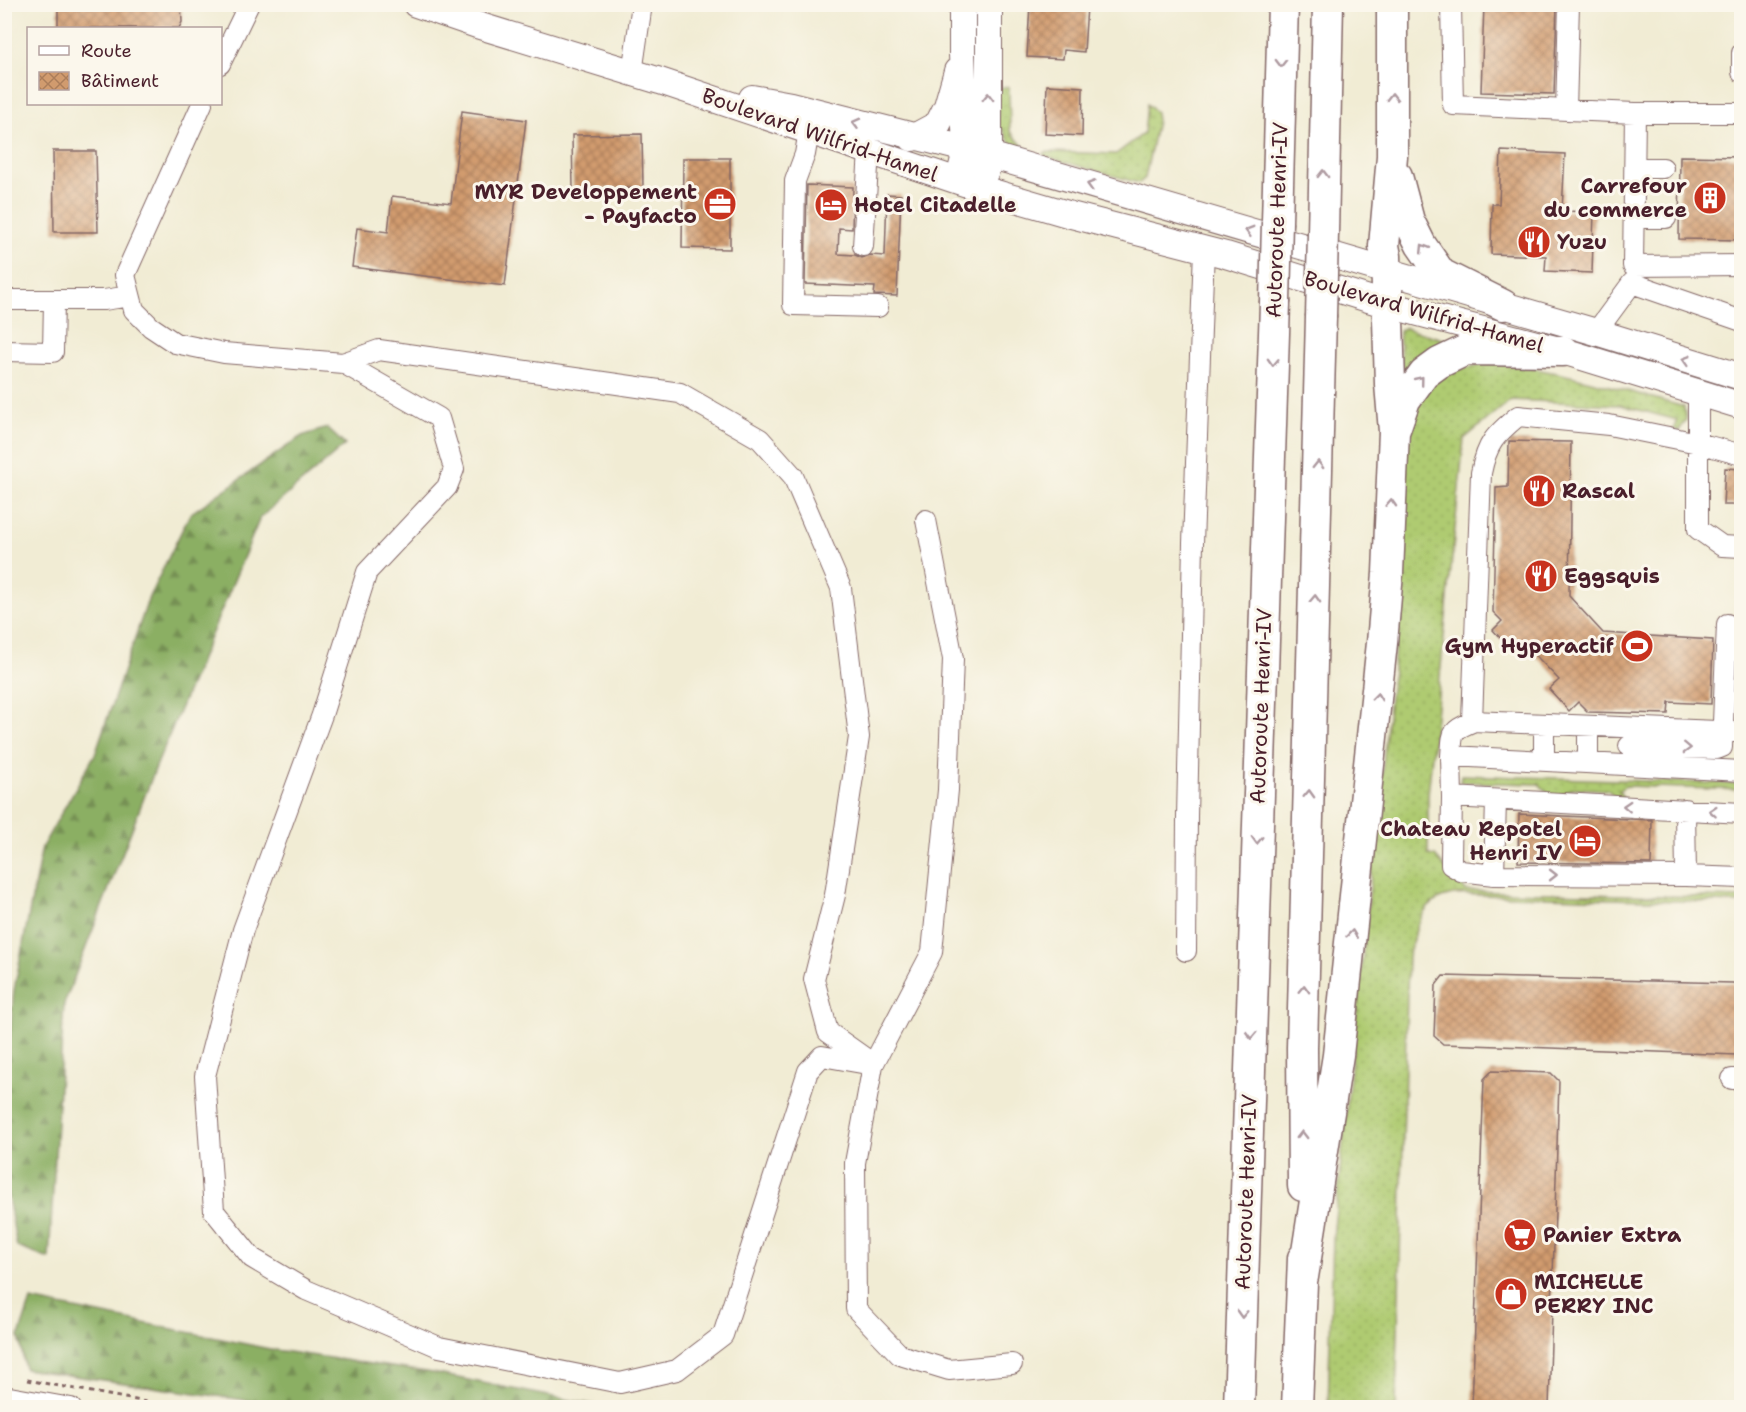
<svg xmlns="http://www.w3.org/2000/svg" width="1746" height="1412" font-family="'Shantell Sans',sans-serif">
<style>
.grass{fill:url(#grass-dots);stroke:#7c754e;stroke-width:1.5}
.forest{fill:url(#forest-firs);stroke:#6a6747;stroke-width:1.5}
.building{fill:url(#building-cross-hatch)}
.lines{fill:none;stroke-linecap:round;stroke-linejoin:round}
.minor-casing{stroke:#846766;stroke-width:22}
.major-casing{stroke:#846766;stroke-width:28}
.highway-casing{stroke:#846766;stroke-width:33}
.path{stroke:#846766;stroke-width:3;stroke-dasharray:4.5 4.5;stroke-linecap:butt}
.minor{stroke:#fff;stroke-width:20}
.major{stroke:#fff;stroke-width:26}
.highway{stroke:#fff;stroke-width:30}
.highway-bridge-casing{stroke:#846766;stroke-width:33;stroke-linecap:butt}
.highway-bridge{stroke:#fff;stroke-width:30}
.oneway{stroke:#ae9aa0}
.labels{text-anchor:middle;stroke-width:6;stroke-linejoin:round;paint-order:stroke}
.street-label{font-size:21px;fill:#4a1f2b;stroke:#fbf7ec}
.poi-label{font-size:21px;font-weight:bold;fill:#4a1f2b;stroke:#fbf7ec;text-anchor:start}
</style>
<defs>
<pattern id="grass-dots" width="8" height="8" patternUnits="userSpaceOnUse" patternTransform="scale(1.5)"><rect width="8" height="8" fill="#afcb71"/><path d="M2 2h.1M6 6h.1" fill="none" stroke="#98ae62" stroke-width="1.8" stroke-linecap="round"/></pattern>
<pattern id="forest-firs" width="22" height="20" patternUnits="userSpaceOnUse" patternTransform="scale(1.5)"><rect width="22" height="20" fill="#8baf63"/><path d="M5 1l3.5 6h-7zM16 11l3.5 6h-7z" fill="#748e52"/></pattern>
<pattern id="building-cross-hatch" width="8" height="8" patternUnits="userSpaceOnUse" patternTransform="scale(1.5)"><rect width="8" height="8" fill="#d19b6e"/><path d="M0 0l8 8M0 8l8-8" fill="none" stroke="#ac7e5b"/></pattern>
</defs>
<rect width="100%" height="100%" fill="#fbf7ec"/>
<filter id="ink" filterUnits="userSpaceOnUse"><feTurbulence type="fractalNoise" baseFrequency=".0167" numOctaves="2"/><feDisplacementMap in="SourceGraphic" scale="12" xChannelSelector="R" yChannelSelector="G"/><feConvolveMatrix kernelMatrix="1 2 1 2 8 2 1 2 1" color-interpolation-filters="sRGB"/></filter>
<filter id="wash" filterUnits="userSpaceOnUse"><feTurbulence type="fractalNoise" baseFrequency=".008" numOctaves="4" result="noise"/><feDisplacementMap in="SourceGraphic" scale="24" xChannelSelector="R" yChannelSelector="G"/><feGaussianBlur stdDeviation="1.35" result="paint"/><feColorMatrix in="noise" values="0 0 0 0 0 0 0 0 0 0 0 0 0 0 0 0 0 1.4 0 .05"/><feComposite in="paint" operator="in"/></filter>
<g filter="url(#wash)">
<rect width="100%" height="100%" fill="#f1ecd4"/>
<path class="grass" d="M1009 87 1010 131 1023 146V151C1013 147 1007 140 1003 130L998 129 997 88Z
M1147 104 1156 112 1157 121 1145 178 1139 183 1043 156 1044 153 1049 152 1116 154 1144 133Z
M1405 328 1449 341 1454 347 1413 373 1402 370 1399 331Z
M1488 363C1555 368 1620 389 1684 407L1686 420 1679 431 1673 430 1677 420 1620 405 1511 400 1464 439 1428 795V855L1435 856 1466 891 1741 898V903L1482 895C1472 895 1459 893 1449 896 1420 901 1416 932 1408 956L1396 1407 1328 1408 1333 1238 1394 660 1408 427 1430 382 1461 369Z
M1461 775 1741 784 1742 790 1626 786 1619 791 1624 799 1616 798 1608 790 1573 788 1554 799 1539 784 1460 782Z"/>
<path class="forest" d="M327 428 345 445 260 518 156 767 64 1004 49 1259 17 1247 5 1181V1085L14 990 42 847 95 754 149 597 190 514 302 436Z
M31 1300 275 1350 433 1373 604 1407 301 1408 25 1369 19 1336Z"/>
<g id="blocks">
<path class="building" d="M58 4H181L182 22 179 28H58Z
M1030 4 1087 6 1084 52 1064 50 1063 59 1027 57Z
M1484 4H1557L1554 94 1481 92Z
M1047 85 1083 87 1082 136 1045 134Z
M462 111 526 120 505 286 352 267 357 228 388 232 392 196 451 203Z
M642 134 643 188 573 189 572 135Z
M53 151H96L98 232H54Z
M1501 151 1565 154 1562 211 1594 212 1592 273 1545 271 1546 256 1491 254 1492 204H1499Z
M1680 156 1742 157V240L1679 239Z
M683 158H730V249L682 248Z
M807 185 853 187 852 229 839 228 838 254 855 255 862 258 870 255 885 256 887 194 901 195 897 296 874 295 875 287 805 284Z
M1509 441 1571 442 1569 596 1603 633 1713 640 1711 704 1669 702 1668 714 1588 712 1578 702 1569 711 1549 689 1559 680 1521 640 1511 650 1493 630 1502 621 1493 612 1496 488 1508 487Z
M1725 468 1742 469V505H1723Z
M1519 814 1652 820 1651 864 1518 862Z
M1443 976 1733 983 1742 989V1050L1737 1055 1443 1044 1434 1036 1436 985Z
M1492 1071 1551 1073 1559 1081 1549 1407H1472L1484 1079Z"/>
</g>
</g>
<g filter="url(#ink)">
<use href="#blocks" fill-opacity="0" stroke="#846766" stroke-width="1.5"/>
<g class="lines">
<g class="minor-casing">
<path id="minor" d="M1451 4 1453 105 1635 113 1633 266 1742 265
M1742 53V72
M220 64 249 4
M632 73 642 4
M202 104 125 275 134 310 151 327 175 343 224 353 343 363 379 350 680 393 760 439 793 476 841 588 859 737 835 895 814 979 828 1032 869 1061
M1566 110 1569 4
M1635 113H1742
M809 131 805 154 795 181 793 305 878 307
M1635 168H1663
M1634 218H1666
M863 246 869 151
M4 300H104L130 296
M1596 332 1632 283 1742 321
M4 351 53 352 54 300
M343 363 439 418 454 469 447 487 367 572 322 715 243 930 205 1076 214 1211 252 1258 306 1290 439 1347 620 1383 677 1370 723 1335 808 1071 822 1056 873 1065
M1698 392V529L1722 546 1742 547
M1742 455 1698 443 1609 425 1518 416C1495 435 1487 443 1481 473L1472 721 1742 732
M926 520 953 659 948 790 932 952 873 1065 855 1163 856 1309 900 1355 949 1370 1012 1364
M1588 726V763
M1629 746 1717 749 1722 747 1727 624
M1451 756C1453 733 1450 731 1472 722
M1544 761V724
M1452 797 1451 756 1742 771
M1685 809 1686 876
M1742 813 1452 797 1451 859V865L1461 871 1494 875 1686 876 1742 878
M1494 875 1496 800
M1186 951 1187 817 1193 543 1204 249
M1732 1079H1742
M4 1396 71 1408"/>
</g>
<g class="major-casing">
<path id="major" d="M416 4 477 25 660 81 982 189 1071 215 1226 255 1388 305 1563 351 1742 406
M962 4V54L966 151 962 167
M752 98 791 105 989 155 1596 332 1742 377
M912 138 938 124 947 106 957 71
M986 171 989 155V4"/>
</g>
<g class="highway-casing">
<path id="highway" d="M1397 176 1409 221 1421 245 1441 274 1503 305
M1277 222 1283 4
M1323 233 1328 4
M1395 429 1405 400 1424 374 1439 363 1466 350 1563 351
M1303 1186 1302 1048 1321 317
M1303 1277 1338 1055 1382 643 1388 573 1394 431 1390 384 1386 256 1384 246 1392 156V4
M1239 1408 1275 303
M1297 1408 1303 1258"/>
</g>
<path class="path" d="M27 1380 179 1408"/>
<use href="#minor" class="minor"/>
<use href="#major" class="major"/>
<use href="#highway" class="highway"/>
<g class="highway-bridge-casing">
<path id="highway-bridge" d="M1275 303 1277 222
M1321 317 1323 233"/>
</g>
<use href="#highway-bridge" class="highway-bridge"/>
</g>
<defs><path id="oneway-chevron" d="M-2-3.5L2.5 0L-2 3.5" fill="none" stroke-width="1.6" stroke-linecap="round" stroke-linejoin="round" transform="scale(1.5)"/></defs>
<g class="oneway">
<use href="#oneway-chevron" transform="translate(1281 63) rotate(91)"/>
<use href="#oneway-chevron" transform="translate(988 97) rotate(-89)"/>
<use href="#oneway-chevron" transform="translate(1392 97) rotate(-90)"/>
<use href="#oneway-chevron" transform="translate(856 123) rotate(-165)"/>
<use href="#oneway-chevron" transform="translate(1323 174) rotate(-89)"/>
<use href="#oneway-chevron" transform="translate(1091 185) rotate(-164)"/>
<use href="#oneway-chevron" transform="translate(1249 231) rotate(-164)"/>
<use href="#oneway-chevron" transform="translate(1424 248) rotate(-122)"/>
<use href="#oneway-chevron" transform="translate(1686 360) rotate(-163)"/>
<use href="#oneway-chevron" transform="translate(1273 362) rotate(92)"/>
<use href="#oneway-chevron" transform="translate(1420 380) rotate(-51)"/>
<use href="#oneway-chevron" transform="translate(1318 465) rotate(-89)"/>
<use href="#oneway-chevron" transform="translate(1391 503) rotate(-87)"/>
<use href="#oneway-chevron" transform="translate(1315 599) rotate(-88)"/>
<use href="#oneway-chevron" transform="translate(1377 697) rotate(-84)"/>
<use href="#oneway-chevron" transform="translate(1687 748) rotate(2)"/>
<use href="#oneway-chevron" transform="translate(1309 794) rotate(-88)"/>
<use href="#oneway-chevron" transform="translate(1627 806) rotate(-177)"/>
<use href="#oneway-chevron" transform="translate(1713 811) rotate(-176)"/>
<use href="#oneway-chevron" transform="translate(1257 840) rotate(92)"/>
<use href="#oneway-chevron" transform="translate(1553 875)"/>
<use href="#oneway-chevron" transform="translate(1352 934) rotate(-83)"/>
<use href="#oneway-chevron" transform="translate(1304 989) rotate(-88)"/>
<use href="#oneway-chevron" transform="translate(1251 1035) rotate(92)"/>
<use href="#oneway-chevron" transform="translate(1302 1135) rotate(-90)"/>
<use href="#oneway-chevron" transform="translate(1242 1314) rotate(92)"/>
</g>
</g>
<defs>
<g id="building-disc" transform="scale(1.725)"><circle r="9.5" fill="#c8321e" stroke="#fbf7ec"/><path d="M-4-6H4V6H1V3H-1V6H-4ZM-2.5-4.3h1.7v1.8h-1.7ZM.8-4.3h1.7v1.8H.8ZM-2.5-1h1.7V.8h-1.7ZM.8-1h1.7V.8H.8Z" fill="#fff"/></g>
<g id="office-disc" transform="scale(1.725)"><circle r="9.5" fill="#c8321e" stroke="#fbf7ec"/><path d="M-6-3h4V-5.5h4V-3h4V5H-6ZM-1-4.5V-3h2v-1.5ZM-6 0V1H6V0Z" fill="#fff"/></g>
<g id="hotel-disc" transform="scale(1.725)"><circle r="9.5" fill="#c8321e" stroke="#fbf7ec"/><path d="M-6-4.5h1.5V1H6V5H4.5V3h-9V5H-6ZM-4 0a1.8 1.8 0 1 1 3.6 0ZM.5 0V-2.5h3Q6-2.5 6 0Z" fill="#fff"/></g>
<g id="restaurant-disc" transform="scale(1.725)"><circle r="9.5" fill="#c8321e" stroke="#fbf7ec"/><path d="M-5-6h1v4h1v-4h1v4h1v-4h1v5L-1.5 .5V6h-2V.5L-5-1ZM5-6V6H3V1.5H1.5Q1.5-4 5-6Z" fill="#fff"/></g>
<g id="stadium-disc" transform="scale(1.725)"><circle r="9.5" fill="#c8321e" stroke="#fbf7ec"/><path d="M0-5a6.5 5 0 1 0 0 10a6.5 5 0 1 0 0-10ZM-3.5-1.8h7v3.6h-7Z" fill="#fff"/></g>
<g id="supermarket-disc" transform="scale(1.725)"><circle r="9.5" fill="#c8321e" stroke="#fbf7ec"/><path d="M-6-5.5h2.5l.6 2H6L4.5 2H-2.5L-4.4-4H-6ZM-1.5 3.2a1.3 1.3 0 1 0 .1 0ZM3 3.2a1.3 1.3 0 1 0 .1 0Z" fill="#fff"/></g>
<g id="shop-disc" transform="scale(1.725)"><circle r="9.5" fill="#c8321e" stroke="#fbf7ec"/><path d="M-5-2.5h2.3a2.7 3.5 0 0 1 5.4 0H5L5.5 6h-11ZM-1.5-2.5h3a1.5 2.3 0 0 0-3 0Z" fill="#fff"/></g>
</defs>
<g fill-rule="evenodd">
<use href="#building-disc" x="1710" y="198"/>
<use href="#office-disc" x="720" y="204"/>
<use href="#hotel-disc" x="831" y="205"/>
<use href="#restaurant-disc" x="1534" y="242"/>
<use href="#restaurant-disc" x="1539" y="491"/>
<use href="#restaurant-disc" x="1541" y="576"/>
<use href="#stadium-disc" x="1637" y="646"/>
<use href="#hotel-disc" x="1585" y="841"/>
<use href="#supermarket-disc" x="1520" y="1235"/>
<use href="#shop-disc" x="1511" y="1294"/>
</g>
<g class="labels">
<g class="street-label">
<text transform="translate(820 135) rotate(19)" y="7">Boulevard Wilfrid-Hamel</text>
<text transform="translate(1277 220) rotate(-88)" y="7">Autoroute Henri-IV</text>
<text transform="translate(1424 312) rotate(16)" y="7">Boulevard Wilfrid-Hamel</text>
<text transform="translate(1261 706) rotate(-88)" y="7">Autoroute Henri-IV</text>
<text transform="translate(1246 1192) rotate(-88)" y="7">Autoroute Henri-IV</text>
</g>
<g class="poi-label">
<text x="1687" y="193" text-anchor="end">Carrefour<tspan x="1687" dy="24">du commerce</tspan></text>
<text x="697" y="199" text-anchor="end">MYR Developpement<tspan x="697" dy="24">- Payfacto</tspan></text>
<text x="854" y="212">Hotel Citadelle</text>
<text x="1557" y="249">Yuzu</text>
<text x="1562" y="498">Rascal</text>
<text x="1564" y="583">Eggsquis</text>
<text x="1614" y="653" text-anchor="end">Gym Hyperactif</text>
<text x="1562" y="836" text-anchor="end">Chateau Repotel<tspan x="1562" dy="24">Henri IV</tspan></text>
<text x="1543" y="1242">Panier Extra</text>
<text x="1534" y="1289">MICHELLE<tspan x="1534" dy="24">PERRY INC</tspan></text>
</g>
</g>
<rect width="1746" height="1412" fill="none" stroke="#fbf7ec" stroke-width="24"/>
<rect x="27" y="27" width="195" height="78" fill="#fbf7ec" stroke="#b4a19f" stroke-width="1.5"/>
<rect x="39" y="46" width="30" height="9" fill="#ffffff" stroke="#b4a19f" stroke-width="1.5"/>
<text x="81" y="57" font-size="18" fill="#4a1f2b">Route</text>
<rect x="39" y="72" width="30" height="18" fill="url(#building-cross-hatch)" stroke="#b4a19f" stroke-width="1.5"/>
<text x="81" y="87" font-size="18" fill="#4a1f2b">Bâtiment</text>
</svg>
